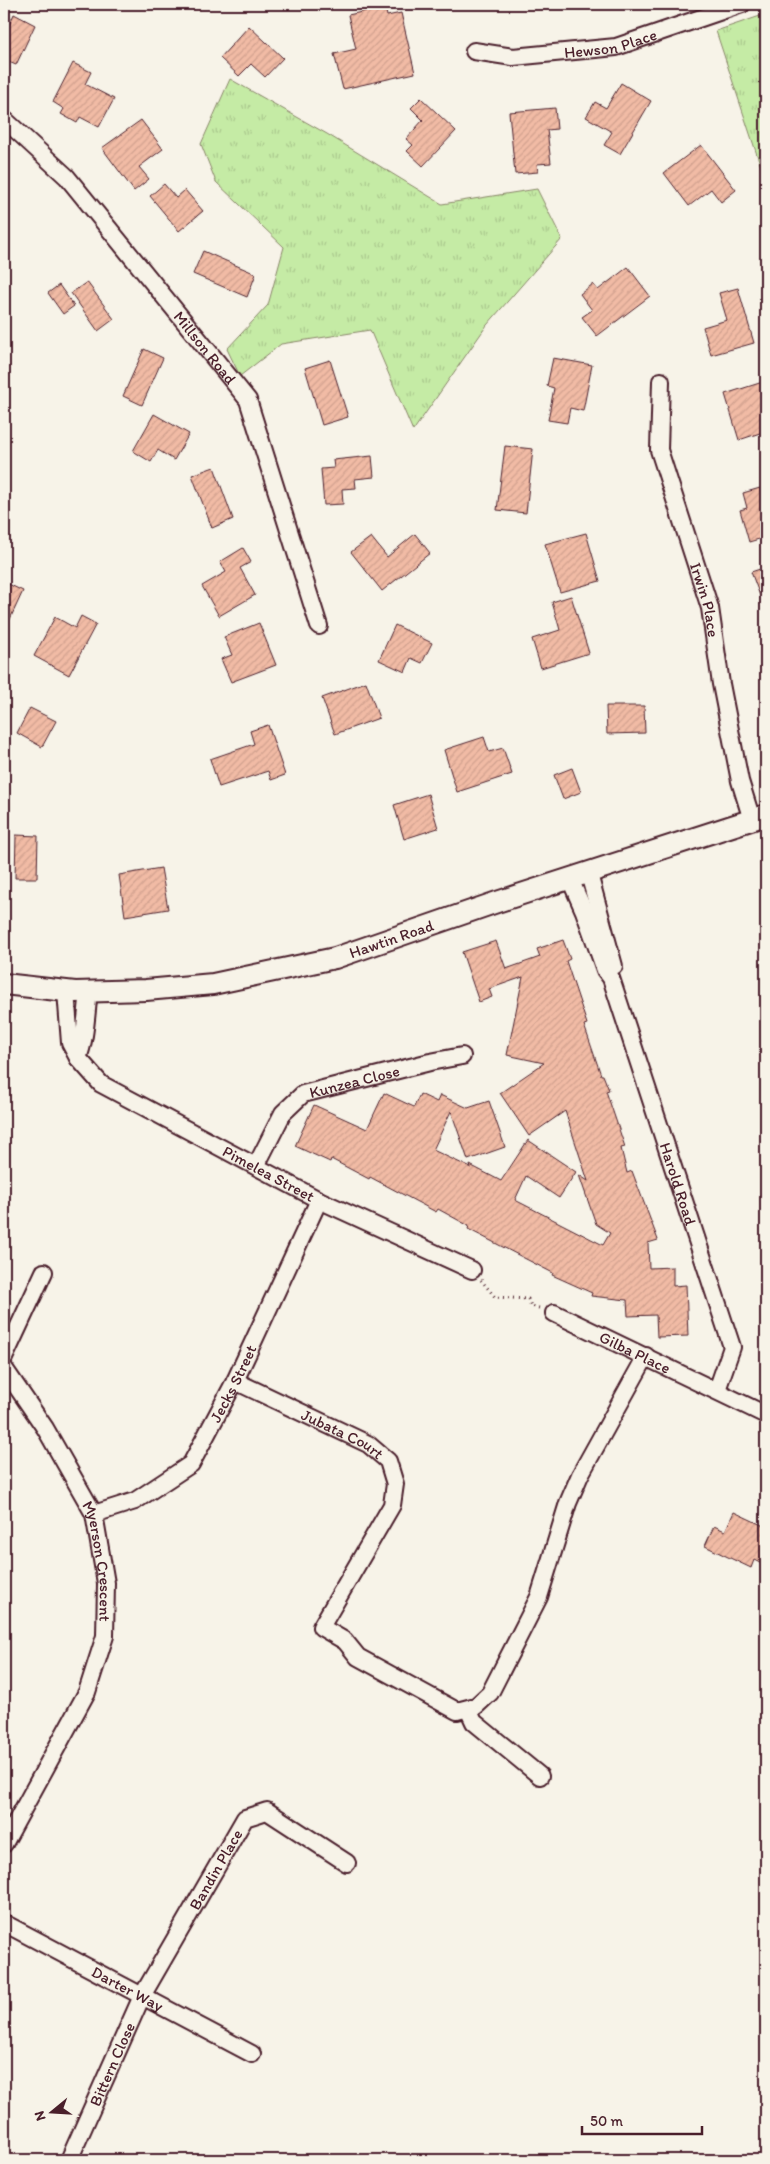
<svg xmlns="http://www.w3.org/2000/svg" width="770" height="2164" font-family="Itim,sans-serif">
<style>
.park{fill:url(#park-tufts);stroke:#888568}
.building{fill:url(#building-hatch);stroke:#4a1f2b}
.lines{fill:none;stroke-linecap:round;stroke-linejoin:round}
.minor-casing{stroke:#4a1f2b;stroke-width:20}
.major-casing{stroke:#4a1f2b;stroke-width:24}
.path{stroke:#4a1f2b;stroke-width:3;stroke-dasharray:1 4;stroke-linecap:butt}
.minor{stroke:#f7f3e8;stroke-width:16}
.major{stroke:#f7f3e8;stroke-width:20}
.labels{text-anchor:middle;stroke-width:4;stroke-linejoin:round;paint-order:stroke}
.street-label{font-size:16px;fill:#4a1f2b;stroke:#f7f3e8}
</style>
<defs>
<pattern id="park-tufts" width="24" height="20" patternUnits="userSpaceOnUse" patternTransform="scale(1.25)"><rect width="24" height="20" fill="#c5eba5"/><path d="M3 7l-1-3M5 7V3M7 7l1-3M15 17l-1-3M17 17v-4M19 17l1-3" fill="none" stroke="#abc98e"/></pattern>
<pattern id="building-hatch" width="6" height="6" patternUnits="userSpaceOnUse" patternTransform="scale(1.25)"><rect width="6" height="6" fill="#f1bba5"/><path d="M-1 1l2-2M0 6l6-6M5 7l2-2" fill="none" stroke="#d0a08e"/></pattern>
</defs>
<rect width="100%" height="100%" fill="#f7f3e8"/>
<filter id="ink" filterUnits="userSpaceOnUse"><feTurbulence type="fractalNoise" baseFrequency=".02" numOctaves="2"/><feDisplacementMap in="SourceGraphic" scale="10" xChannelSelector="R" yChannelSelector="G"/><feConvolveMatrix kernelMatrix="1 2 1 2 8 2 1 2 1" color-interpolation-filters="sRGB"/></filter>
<g filter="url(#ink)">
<path class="park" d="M766 14V182L716 31Z
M230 79 327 134 442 204 537 189 562 239 487 325 413 431 370 330 281 344 240 376 227 349 268 305 284 247 216 182 201 144Z"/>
<path class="building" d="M385 7 387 16 401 13 415 73 343 89 334 54 356 49 348 15Z
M14 14 35 25 16 65 4 60V36Z
M249 26 283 58 265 77 251 64 239 76 220 58Z
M73 63 91 72 85 84 114 99 99 127 80 117 77 123 61 114 64 109 53 102Z
M621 83 651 101 620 154 604 145 612 132 586 117 595 102 606 108Z
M421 98 456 131 423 166 407 151 413 145 406 139 423 120 411 108Z
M555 108 557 129 547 130 551 163 537 164 538 172 515 174 509 112Z
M141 120 163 149 139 167 149 179 134 191 102 148Z
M701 145 736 190 721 202 711 189 689 206 664 173Z
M164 184 176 198 185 190 203 211 179 231 150 196Z
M203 251 256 274 247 297 193 274Z
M628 267 650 296 597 336 582 317 592 310 580 294 593 284 598 290Z
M87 282 114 319 98 331 71 293Z
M59 285 74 306 63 314 48 293Z
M738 288 754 343 711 355 703 327 727 320 719 293Z
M144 349 163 358 142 405 123 396Z
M553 358 592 365 583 411 570 408 567 423 548 420 554 388 547 386Z
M330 360 348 417 322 425 305 368Z
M766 381V431L739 440 725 394Z
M154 414 189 434 174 460 158 450 151 462 133 451Z
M505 446 533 449 526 513 497 510Z
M372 456 374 477 355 479 356 488 342 489 343 504 324 505 321 469 334 468 333 460Z
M214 467 233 519 212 528 192 475Z
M760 488 766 509V537L749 542 740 510 747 508 743 493Z
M586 533 600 581 560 592 545 544Z
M415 534 430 553 382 591 351 552 371 537 387 557Z
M243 548 251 562 240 568 255 595 219 616 202 586 226 572 220 562Z
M766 567V609H765L751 572Z
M4 582 23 591 4 632Z
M571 596 589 653 541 668 532 639 560 630 552 602Z
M81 616 96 624 69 675 34 656 55 617 75 628Z
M259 623 276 665 231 682 221 659 232 655 224 637Z
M395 625 432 643 422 663 411 658 405 672 379 660Z
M366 682 379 718 335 734 322 698Z
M606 706H644L645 733 607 734Z
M30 708 56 721 42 747 17 733Z
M268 725 285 775 271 780 268 771 219 787 210 759 254 744 250 731Z
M484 737 489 752 503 748 512 774 457 792 444 750Z
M572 768 581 792 563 799 554 775Z
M428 794 438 828 404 839 394 805Z
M16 835 38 836 37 878H15Z
M161 868 168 909 125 916 119 875Z
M563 940 570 959 566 961 587 1024 584 1025 601 1075H603L609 1090 606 1091 625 1147 621 1148 627 1173 632 1171 658 1240 648 1243 649 1268 673 1267V1286L686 1285 688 1336 657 1337 656 1315 628 1316 627 1300 591 1296 592 1293 552 1275 553 1273 468 1229 469 1226 438 1209 436 1212 370 1177 369 1179 331 1159 330 1162 295 1146 314 1105 367 1129 384 1093 414 1107 420 1094 437 1102 440 1095 468 1108 489 1101 505 1147 468 1160 451 1111 433 1150 471 1168 470 1165 501 1181 528 1140 576 1172 559 1198 526 1176 515 1200 603 1245 610 1233 596 1224 579 1175 588 1181 565 1111 529 1136 500 1093 544 1063 507 1055 523 977 489 989 492 997 479 1002 462 952 496 941 506 969 540 957 537 949Z
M734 1512 766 1527V1566L754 1560 751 1568 705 1546 714 1526 725 1531Z"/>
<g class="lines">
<g class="minor-casing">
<g id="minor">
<path id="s1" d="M474 51 513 57 616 47 742 4"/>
<path id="s2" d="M4 119 67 177 248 400 319 626"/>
<path id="s3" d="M661 381 659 450 710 608 721 684 740 781 752 820"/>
<path d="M589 874 614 966"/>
<path id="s4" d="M570 879 584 911 605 970 611 978 732 1347 717 1390"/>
<path id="s5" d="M66 991 70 1043 78 1058 101 1084 319 1200 472 1270"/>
<path d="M78 1058C86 1038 86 1013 89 992"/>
<path id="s6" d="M256 1166 283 1113 303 1094 430 1062 462 1056"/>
<path id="s7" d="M554 1313 766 1415"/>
<path d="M4 1358 44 1272"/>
<path id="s8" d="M4 1368 45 1428 94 1514 106 1583 105 1636 87 1692 4 1844"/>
<path id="s9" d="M235 1381 368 1444 388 1461 395 1484 392 1505 321 1627 345 1641 358 1657 457 1711 476 1706 490 1693 539 1597 568 1503 580 1475 646 1356"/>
<path id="s10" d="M94 1514 135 1501 191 1464 235 1381 319 1200"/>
<path d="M468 1709 474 1722 540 1776"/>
<path id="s11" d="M4 1923 252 2054"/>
<path id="s12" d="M69 2160 142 1996 245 1818 267 1811 347 1863"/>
</g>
</g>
<g class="major-casing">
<g id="major">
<path id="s13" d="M4 984 75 992 146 990 213 984 335 958 497 902 766 815"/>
</g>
</g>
<path class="path" d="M481 1280 495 1297 528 1299 531 1306 539 1308"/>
<use href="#minor" class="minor"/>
<use href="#major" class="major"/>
</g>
</g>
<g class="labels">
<g class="street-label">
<text dy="6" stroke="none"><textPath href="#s1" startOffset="138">Hewson Place</textPath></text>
<text dy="6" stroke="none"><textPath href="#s2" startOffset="305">Millson Road</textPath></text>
<text dy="6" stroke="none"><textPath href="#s3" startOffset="226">Irwin Place</textPath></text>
<text dy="6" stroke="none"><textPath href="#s13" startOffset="394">Hawtin Road</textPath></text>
<text dy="6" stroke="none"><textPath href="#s6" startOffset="140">Kunzea Close</textPath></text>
<text dy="6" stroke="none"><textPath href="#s5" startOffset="294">Pimelea Street</textPath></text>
<text dy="6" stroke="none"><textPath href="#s4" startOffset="324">Harold Road</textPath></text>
<text dy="6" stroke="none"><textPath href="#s7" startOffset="90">Gilba Place</textPath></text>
<text dy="6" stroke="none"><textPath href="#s10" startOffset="201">Jecks Street</textPath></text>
<text dy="6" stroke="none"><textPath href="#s9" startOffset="120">Jubata Court</textPath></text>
<text dy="6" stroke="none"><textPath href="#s8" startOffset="219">Myerson Crescent</textPath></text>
<text dy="6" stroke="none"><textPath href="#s12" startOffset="326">Bandin Place</textPath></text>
<text dy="6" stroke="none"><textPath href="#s11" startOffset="140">Darter Way</textPath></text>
<text dy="6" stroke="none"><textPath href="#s12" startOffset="105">Bittern Close</textPath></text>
</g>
</g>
<rect width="770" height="2164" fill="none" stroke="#f7f3e8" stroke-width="20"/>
<rect x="10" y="10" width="750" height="2144" fill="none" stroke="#4a1f2b" stroke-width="2" filter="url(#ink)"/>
<g transform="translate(52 2112) rotate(252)" stroke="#f7f3e8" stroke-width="4" paint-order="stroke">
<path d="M0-4L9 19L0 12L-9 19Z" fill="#4a1f2b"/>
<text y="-8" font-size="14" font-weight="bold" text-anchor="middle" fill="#4a1f2b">N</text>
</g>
<path d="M582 2126v8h120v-8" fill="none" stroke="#4a1f2b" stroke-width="2.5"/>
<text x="590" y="2126" font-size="15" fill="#4a1f2b" stroke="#f7f3e8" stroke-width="4" paint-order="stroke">50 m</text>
</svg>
